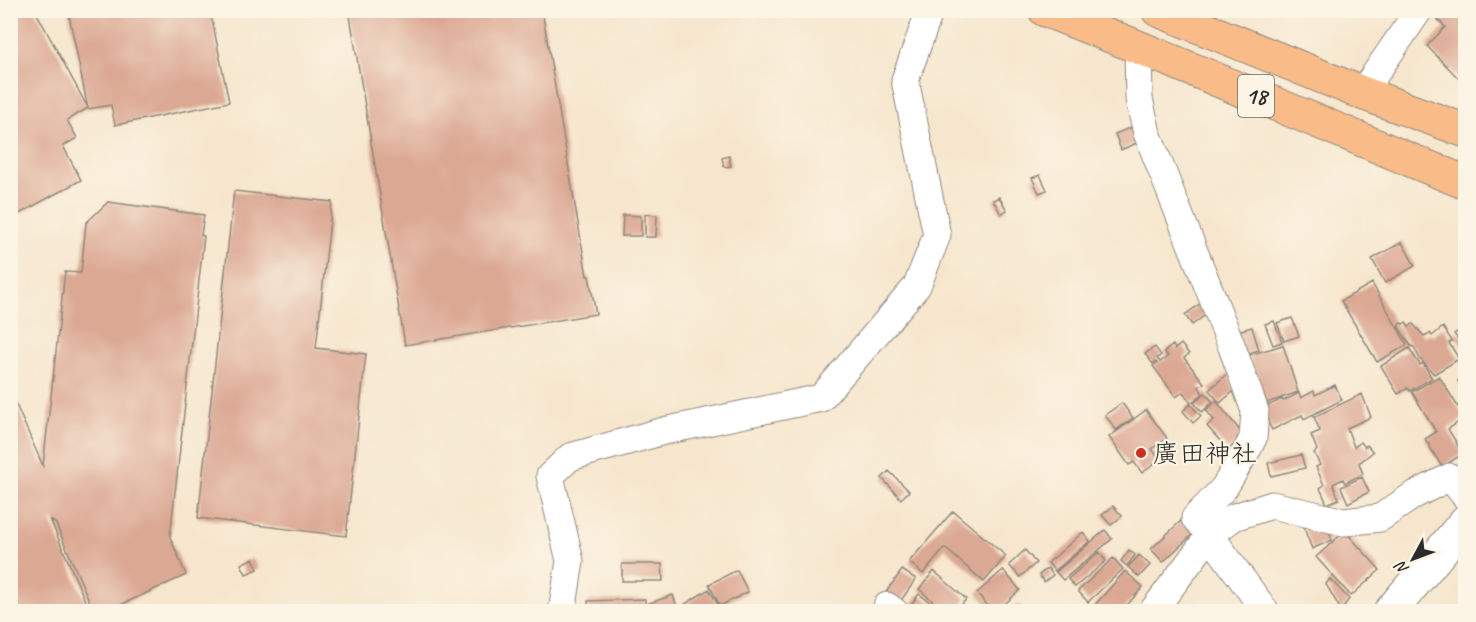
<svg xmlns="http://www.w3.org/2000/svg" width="1476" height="622" font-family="Caveat,'Klee One',sans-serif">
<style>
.building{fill:#dba893}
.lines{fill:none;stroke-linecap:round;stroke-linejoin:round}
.minor-casing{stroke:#90887c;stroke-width:29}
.tertiary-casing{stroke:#90887c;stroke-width:35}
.trunk-casing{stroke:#90887c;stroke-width:35}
.minor{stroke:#fff;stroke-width:27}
.tertiary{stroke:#fff;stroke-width:33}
.trunk{stroke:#f9bc89;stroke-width:33}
.poi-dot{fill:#c8321e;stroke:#fcf5e5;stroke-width:2}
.labels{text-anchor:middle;stroke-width:4.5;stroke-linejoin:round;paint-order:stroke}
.shield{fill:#fcf5e5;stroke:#6a6863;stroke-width:1.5}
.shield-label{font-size:24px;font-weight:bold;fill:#2b2b2b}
.poi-label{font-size:26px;fill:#2b2b2b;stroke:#fcf5e5;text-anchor:start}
</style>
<rect width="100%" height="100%" fill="#fcf5e5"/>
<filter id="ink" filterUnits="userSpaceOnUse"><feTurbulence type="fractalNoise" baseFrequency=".0167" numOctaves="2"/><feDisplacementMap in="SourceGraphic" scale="12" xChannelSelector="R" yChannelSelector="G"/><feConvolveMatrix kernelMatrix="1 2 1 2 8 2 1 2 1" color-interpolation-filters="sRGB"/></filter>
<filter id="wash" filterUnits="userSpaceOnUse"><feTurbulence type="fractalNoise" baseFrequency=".008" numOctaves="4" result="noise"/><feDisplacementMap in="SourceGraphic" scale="24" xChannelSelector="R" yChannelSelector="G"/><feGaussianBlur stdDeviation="1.35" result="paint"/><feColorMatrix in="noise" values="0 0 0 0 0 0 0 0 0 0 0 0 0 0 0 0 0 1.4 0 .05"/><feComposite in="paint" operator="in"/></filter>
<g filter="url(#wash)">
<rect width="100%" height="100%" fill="#f6e6cd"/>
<g id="blocks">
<path class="building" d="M10 10H35L88 108 67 120 77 138 63 146 81 180 10 219Z
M68 10H210L229 102 115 125 111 105 88 109Z
M349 10H542L587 276H589L596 314 405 345Z
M1433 10H1466V86L1427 46 1445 27 1431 12Z
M1132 127 1139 142 1121 150 1115 134Z
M729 156 731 166 724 167 722 158Z
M1040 175 1047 190 1039 193 1032 178Z
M234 191 332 202 316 348 366 354 346 536 198 518Z
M999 197 1007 210 1001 214 993 200Z
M108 202 204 215 201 235 204 236 170 537 186 575 105 612H94L56 524 50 519 90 612H10V391L43 466 65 272 81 273 86 223Z
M645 214 657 215 656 237H645Z
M623 215 641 216V236H622Z
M1402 242 1415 266 1385 283 1372 259Z
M1372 283 1407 345 1377 362 1341 301Z
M1201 303 1208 313 1192 325 1185 315Z
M1292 318 1299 336 1284 341 1277 323Z
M1274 321 1282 342 1273 345 1265 324Z
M1406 322 1409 327 1413 324 1424 336 1430 333 1432 336 1443 327 1452 341 1449 343 1459 359 1434 374 1420 359 1414 347 1411 346 1398 326 1401 323 1403 324Z
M1252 327 1259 350 1242 355 1234 332Z
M1457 332 1466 341V350L1454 334Z
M1181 344 1189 354 1184 358 1204 383 1199 387 1203 394 1191 403 1183 392 1176 397 1153 366 1157 363 1155 362 1153 364 1145 354 1155 347 1161 355 1157 358 1160 362 1168 356 1164 352 1173 345 1175 349Z
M1283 345 1298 392 1264 404 1249 355Z
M1409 348 1420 365 1423 363 1433 380 1439 376 1465 418 1448 429 1463 454 1442 467 1425 439 1436 432 1412 392 1431 381 1430 379 1410 391 1408 388 1398 394 1381 366Z
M1228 373 1234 391 1220 403 1209 390Z
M1466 376V392L1458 381Z
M1335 385 1342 400 1304 419 1302 415 1272 430 1264 413 1263 408 1282 399 1283 401 1299 393 1301 398 1314 391 1315 395Z
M1205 393 1213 402 1202 412 1194 403Z
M1362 394 1371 417 1347 428 1354 447 1361 442 1365 447 1367 445 1373 452 1359 463 1363 474 1345 483 1343 479 1333 484 1339 499 1327 504 1320 488 1324 485 1316 467 1320 465 1314 453 1317 450 1311 435 1320 431 1314 417Z
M1216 401 1242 433 1237 438 1239 440 1228 450 1207 426 1214 420 1206 410Z
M1122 403 1133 418 1116 430 1105 415Z
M1190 404 1201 416 1193 423 1183 411Z
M1146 410 1167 438 1152 449 1160 460 1142 473 1134 462 1129 465 1109 437Z
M1301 455 1305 468 1271 476 1268 463Z
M889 471 909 491 901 499 882 478Z
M1362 477 1369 492 1348 503 1341 487Z
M1113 506 1122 516 1111 525 1102 515Z
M953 511 1006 556 984 582 945 548 923 574 909 562Z
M1184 518 1196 531 1163 562 1151 549Z
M1324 520 1332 540 1312 549 1304 528Z
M1105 530 1112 539 1063 580 1056 572Z
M1345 531 1380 570 1351 596 1316 557Z
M1083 532 1090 541 1055 571 1048 563Z
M1025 550 1036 563 1020 577 1009 565Z
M1129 550 1135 555 1127 566 1121 561Z
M1099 552 1106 561 1075 587 1068 579Z
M1139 555 1150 565 1139 577 1128 567Z
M253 558 258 569 246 574 241 564Z
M1113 558 1123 569 1088 602 1078 591Z
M622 564H662L663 581H622Z
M1048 568 1053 575 1044 582 1039 575Z
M737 570 748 592 720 606 709 584Z
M902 570 916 579 898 605 884 595Z
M1003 570 1020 590 996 612H993L977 593Z
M934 571 966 599 956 612 950 608 947 612H945L919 589Z
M1125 571 1143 587 1121 612H1100L1094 606Z
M1330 579 1349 599 1341 610 1326 584Z
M709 589 718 605 707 612H689L685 604Z
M919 594 943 612H911L908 609Z
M673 595 677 607 665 612H650L647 604Z
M645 599V612H589L588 601Z
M1018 604 1025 612H1009Z"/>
</g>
</g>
<g filter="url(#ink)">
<use href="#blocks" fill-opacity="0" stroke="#90887c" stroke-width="1.5"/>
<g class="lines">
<g class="minor-casing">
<path id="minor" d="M1138 47 1139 99 1147 133 1232 347 1255 411 1253 438 1248 448 1224 488 1195 518 1210 535 1266 612
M1362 93 1419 10
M887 606 895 612
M562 612 570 561 550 476 570 457 664 431 821 398 917 286 937 235 905 80 930 10
M1152 612 1210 535 1234 517 1272 505 1344 522 1380 518 1414 495 1450 477 1466 497"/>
</g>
<g class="tertiary-casing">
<path id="tertiary" d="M1390 612 1466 521"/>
</g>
<g class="trunk-casing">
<path id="trunk" d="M1045 10 1138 47 1466 183
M1158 10 1362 93 1466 131"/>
</g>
<use href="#minor" class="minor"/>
<use href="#tertiary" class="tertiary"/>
<use href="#trunk" class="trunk"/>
</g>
</g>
<circle class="poi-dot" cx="1141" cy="453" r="6"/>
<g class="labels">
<rect class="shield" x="1238" y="75" width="36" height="42" rx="4.5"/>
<g class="shield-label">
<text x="1256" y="104">18</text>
</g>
<g class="poi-label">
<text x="1153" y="462">廣田神社</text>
</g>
</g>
<rect width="1476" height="622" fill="none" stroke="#fcf5e5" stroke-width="36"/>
<g transform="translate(1413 559) rotate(229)" stroke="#fcf5e5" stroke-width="4.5" paint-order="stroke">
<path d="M0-4.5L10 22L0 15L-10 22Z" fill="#2b2b2b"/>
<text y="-9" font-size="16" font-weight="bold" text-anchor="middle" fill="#2b2b2b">N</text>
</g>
</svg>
